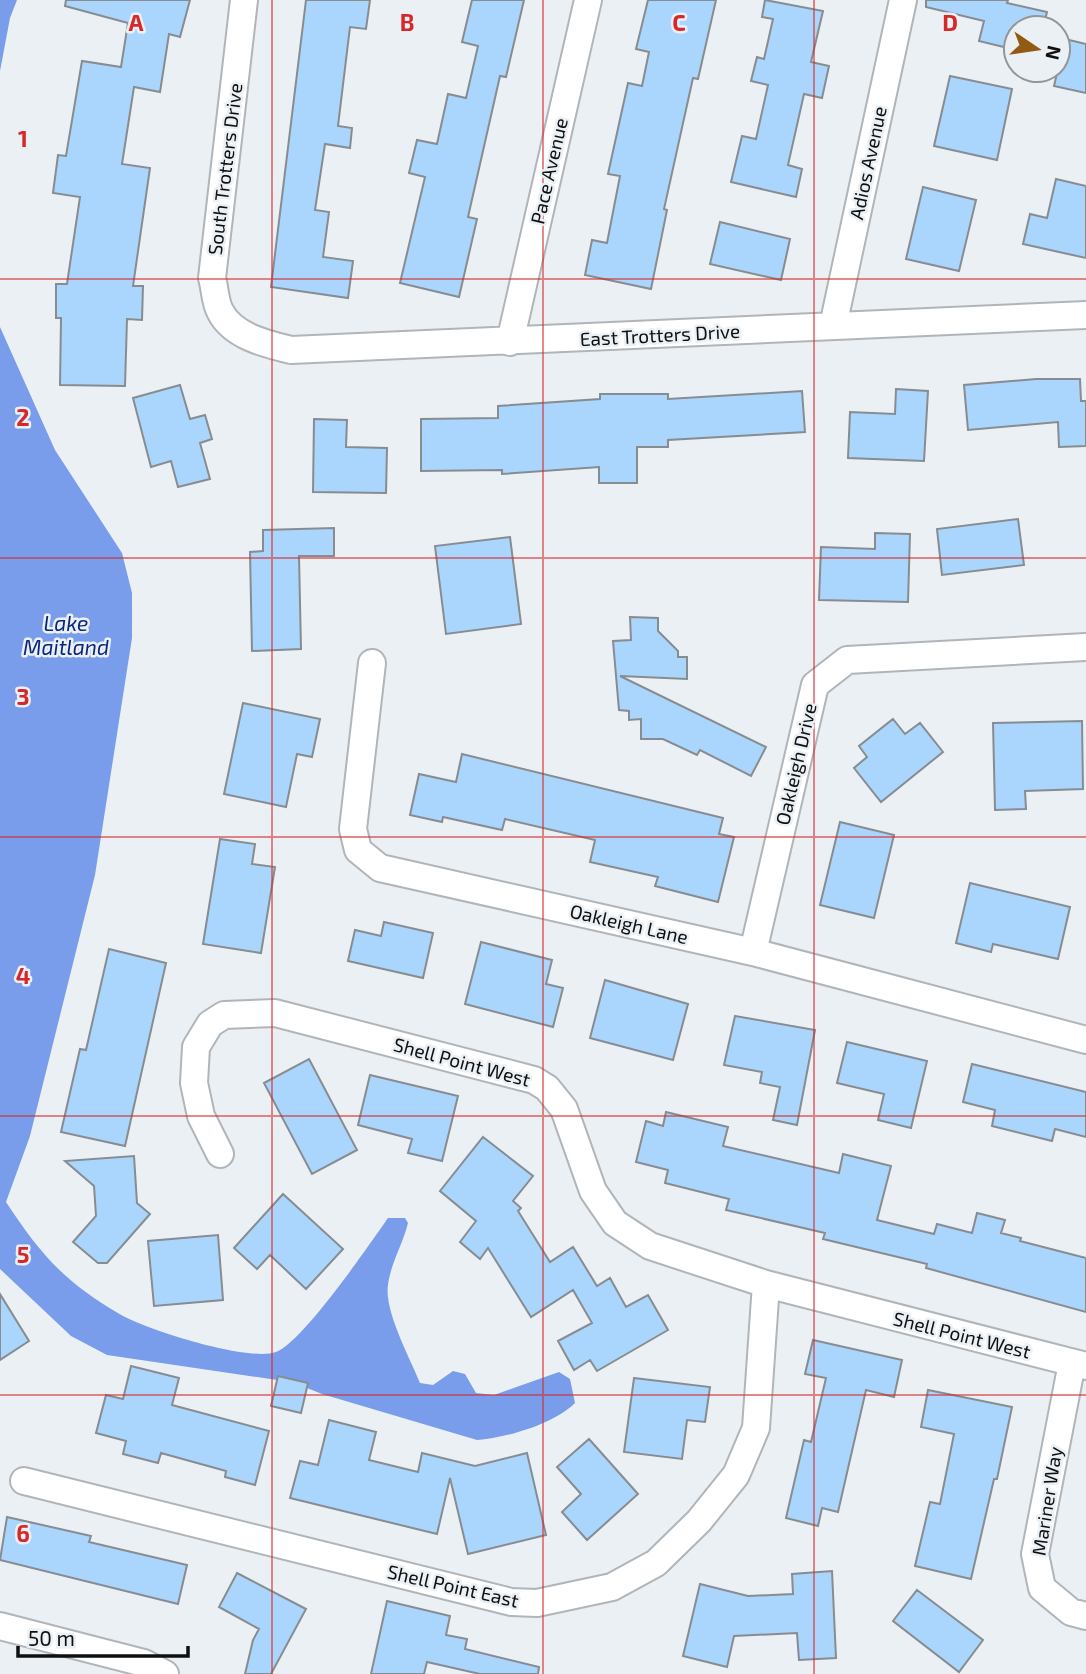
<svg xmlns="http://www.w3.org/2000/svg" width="1086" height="1674" font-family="'Exo 2',sans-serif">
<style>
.water{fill:#799deb}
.building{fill:#aad6fe;stroke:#878c90;stroke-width:2}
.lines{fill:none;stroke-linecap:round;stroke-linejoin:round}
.minor-casing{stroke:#b0b5b9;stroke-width:30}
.minor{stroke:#fff;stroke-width:26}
.grid{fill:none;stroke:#d62828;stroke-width:2;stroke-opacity:0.55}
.labels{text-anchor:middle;stroke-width:5;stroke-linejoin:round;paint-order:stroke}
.street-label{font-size:19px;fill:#0d0f10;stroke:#ebf0f5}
.water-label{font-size:21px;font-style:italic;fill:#0a277f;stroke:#ebf0f5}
.grid-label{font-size:23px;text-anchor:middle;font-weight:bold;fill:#d62828;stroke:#ebf0f5;stroke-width:5;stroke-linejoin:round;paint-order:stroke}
</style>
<rect width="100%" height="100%" fill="#ebf0f5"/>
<path class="water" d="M0 0H17L10 18 0 71Z
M0 327 55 450 122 553 132 593V638L95 875 30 1136 6 1202C24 1229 42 1255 66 1276 82 1291 104 1305 123 1316 149 1330 248 1362 276 1352 303 1342 369 1245 388 1218H405L408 1223C403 1244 391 1262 388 1285 384 1311 410 1358 420 1383L433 1385 453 1371 465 1374 476 1393 494 1395 559 1372 570 1379 575 1403C554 1424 506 1438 477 1440L322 1394 307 1388 308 1383 279 1376 277 1380 107 1355 71 1336 0 1269Z"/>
<path class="building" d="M66 0H190L180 37 169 34 160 92 134 87 122 164 150 168 133 286H143L142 320 127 319 125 386 60 385 61 318H56V284H67L80 197 53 193 58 155 66 156 82 61 121 67 128 23 65 6Z
M306 0H370L366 29 350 27 338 126 352 128 350 148 325 144 315 210 329 212 323 257 353 261 348 298 271 287Z
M472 0H524L506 77 500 76 468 217 477 219 459 297 400 283 425 177 409 173 417 140 437 144 448 94 466 98 478 46 462 42Z
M648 0H716L698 79 693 78 664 209 667 210 651 289 585 275 592 240 607 243 620 176 608 174 628 83 642 86 649 52 636 49Z
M765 0 823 11 811 62 829 66 822 98 804 94 788 165 802 169 796 197 731 182 742 136 756 139 768 85 751 81 757 57 764 59 773 19 762 17Z
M926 0H1008L1007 3 1047 12 1043 28H1016V50L979 41 984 21 926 7Z
M1065 39 1086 44V93L1054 86Z
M950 76 1012 89 997 160 934 146Z
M1056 179 1086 186V258L1023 244 1030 214 1047 218Z
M923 187 976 200 959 271 906 259Z
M720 222 790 239 781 280 710 264Z
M1036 379H1080L1081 401H1086V446L1059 447 1058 422 968 430 964 385Z
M180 385 190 419 205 415 212 439 200 443 210 479 178 487 171 461 151 467 133 398Z
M896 389 928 391 924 461 848 458 850 412 895 414Z
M802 391 805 432 668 440V447H637V483H599V467L502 474V470L421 471V419L498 418V406L600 399V394H668V399Z
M314 419 347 420 346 447 387 448 386 493 313 492Z
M1018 519 1024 565 942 575 937 529Z
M334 528V556H299L301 649 252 651 250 552 263 551V530Z
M875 533 910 534 908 602 819 600 821 547 875 549Z
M510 537 521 624 446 634 435 546Z
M630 617 658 618V631L678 651V657H687V679L620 676 766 747 751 776 700 750 697 755 663 739H641V719L629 720V711L619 710 613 641 631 640Z
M243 703 320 719 312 757 297 754 286 807 224 794Z
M893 719 905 734 920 723 943 752 881 802 854 768 867 757 859 746Z
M1082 721 1083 789 1025 791 1026 809 995 810 993 723Z
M462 754 723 818 719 834 734 837 718 902 655 886 658 877 590 862 595 840 505 819 502 830 443 817 442 822 410 815 419 774 456 782Z
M840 822 894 835 874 918 820 905Z
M220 839 255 844 252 864 275 867 261 953 203 944Z
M970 883 1070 907 1058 959 993 944 991 952 956 943Z
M384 922 433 933 423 978 348 961 355 930 381 936Z
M481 942 552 960 546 984 563 988 553 1027 465 1004Z
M109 949 166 963 125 1146 61 1132 80 1049 86 1050Z
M605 980 688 1004 673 1060 590 1038Z
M735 1016 815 1030 797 1125 773 1120 780 1087 760 1083 762 1072 724 1065Z
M847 1042 927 1061 911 1128 878 1120 884 1094 837 1083Z
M309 1059 357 1150 312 1174 264 1083Z
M972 1064 1086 1092V1137L1055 1129 1052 1141 992 1126 995 1110 963 1102Z
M370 1075 458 1096 442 1161 408 1153 412 1139 358 1125Z
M666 1112 728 1127 723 1146 839 1173 843 1154 891 1166 877 1220 934 1234 937 1224 972 1233 977 1213 1005 1220 1001 1233 1021 1238 1020 1241 1086 1258V1312L926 1268 927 1264 823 1239 825 1233 726 1210 729 1199 665 1183 668 1170 636 1162 646 1121 663 1126Z
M483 1137 533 1176 513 1201 521 1208 518 1211 550 1262 573 1247 597 1286 610 1278 626 1307 648 1295 668 1330 597 1371 590 1360 574 1370 558 1341 592 1323 573 1290 531 1317 488 1248 480 1259 460 1242 476 1221 440 1191Z
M134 1156 137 1203 150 1214 107 1263H98L73 1242 96 1216 94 1186 65 1161Z
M283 1194 343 1249 306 1289 270 1255 257 1269 234 1248Z
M218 1235 223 1300 154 1306 148 1241Z
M0 1294 29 1341 0 1360Z
M813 1340 902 1360 894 1397 866 1390 838 1512 822 1508 818 1526 786 1518 804 1440 811 1442 826 1378 805 1374Z
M131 1366 179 1378 172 1405 269 1431 255 1485 225 1477 226 1471 161 1453 158 1463 123 1454 126 1441 96 1433 106 1395 123 1399Z
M278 1376 308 1383 301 1413 271 1406Z
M634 1378 710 1387 705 1422 687 1420 682 1459 624 1452Z
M928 1390 1012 1407 997 1479H994L971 1579 915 1566 930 1502 940 1504 954 1434 921 1427Z
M329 1420 376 1432 369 1460 418 1472 422 1453 475 1466 527 1453 546 1535 468 1554 450 1478 437 1534 290 1498 300 1461 318 1465Z
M589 1439 638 1494 587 1540 562 1512 581 1494 557 1467Z
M7 1517 91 1536 89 1542 187 1565 178 1604 0 1560Z
M832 1571 836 1658 799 1660 797 1633 734 1636 727 1667 683 1656 700 1584 748 1596 793 1594 792 1574Z
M237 1573 306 1609 271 1674H245L253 1640 259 1629 219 1607Z
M917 1590 983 1640 959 1672 893 1621Z
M387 1601 450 1616 446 1635 467 1639 465 1649 539 1667 538 1674H480L427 1662 424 1674H371Z"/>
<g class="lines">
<g class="minor-casing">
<path id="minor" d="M244 0 212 278C215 288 215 302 220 311 232 336 266 344 291 350L1086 315
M833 326 903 0
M510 342 588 0
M372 663 353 829 358 850 380 868 753 952 1086 1040
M753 952 815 685 847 660 1086 647
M220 1154 201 1116 194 1083 196 1047 210 1024 224 1015 275 1013 534 1080 547 1088 564 1109 593 1191 615 1223 650 1246 766 1284 1086 1366
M1072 1363 1035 1554 1042 1588 1071 1612 1086 1616
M24 1481 511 1602 537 1603 612 1587 656 1563 699 1521 736 1475 756 1428 766 1284
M0 1626 144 1663 165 1674"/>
</g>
<use href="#minor" class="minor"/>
</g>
<path class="grid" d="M272 0V1674M543 0V1674M814 0V1674M0 279H1086M0 558H1086M0 837H1086M0 1116H1086M0 1395H1086"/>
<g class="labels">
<g class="street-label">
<text transform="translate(868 163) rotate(-78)" y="7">Adios Avenue</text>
<text transform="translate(225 169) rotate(-83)" y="7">South Trotters Drive</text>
<text transform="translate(549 171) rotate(-77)" y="7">Pace Avenue</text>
<text transform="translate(660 335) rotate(-3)" y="7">East Trotters Drive</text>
<text transform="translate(796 764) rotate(-77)" y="7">Oakleigh Drive</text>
<text transform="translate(629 924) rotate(13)" y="7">Oakleigh Lane</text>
<text transform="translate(462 1062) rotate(15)" y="7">Shell Point West</text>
<text transform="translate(962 1335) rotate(14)" y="7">Shell Point West</text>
<text transform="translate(1047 1501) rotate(-81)" y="7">Mariner Way</text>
<text transform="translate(453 1586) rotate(13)" y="7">Shell Point East</text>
</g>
<g class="water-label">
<text x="66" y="631">Lake<tspan x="66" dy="24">Maitland</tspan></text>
</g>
</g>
<g class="grid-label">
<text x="136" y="31">A</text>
<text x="407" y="31">B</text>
<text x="679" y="31">C</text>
<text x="950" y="31">D</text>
<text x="23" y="147">1</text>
<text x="23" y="426">2</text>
<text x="23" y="705">3</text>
<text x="23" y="984">4</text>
<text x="23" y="1263">5</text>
<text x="23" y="1542">6</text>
</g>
<g transform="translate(1037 49) rotate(103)"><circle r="33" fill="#ebf0f5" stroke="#929699" stroke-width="2"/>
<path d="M0-5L12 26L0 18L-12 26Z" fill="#925a13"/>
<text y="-10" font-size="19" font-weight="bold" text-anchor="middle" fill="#0d0f10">N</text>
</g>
<path d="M18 1646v10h170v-10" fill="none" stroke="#0d0f10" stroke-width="3.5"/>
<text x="28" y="1646" font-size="21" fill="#0d0f10" stroke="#ebf0f5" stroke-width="5" paint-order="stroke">50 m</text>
</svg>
